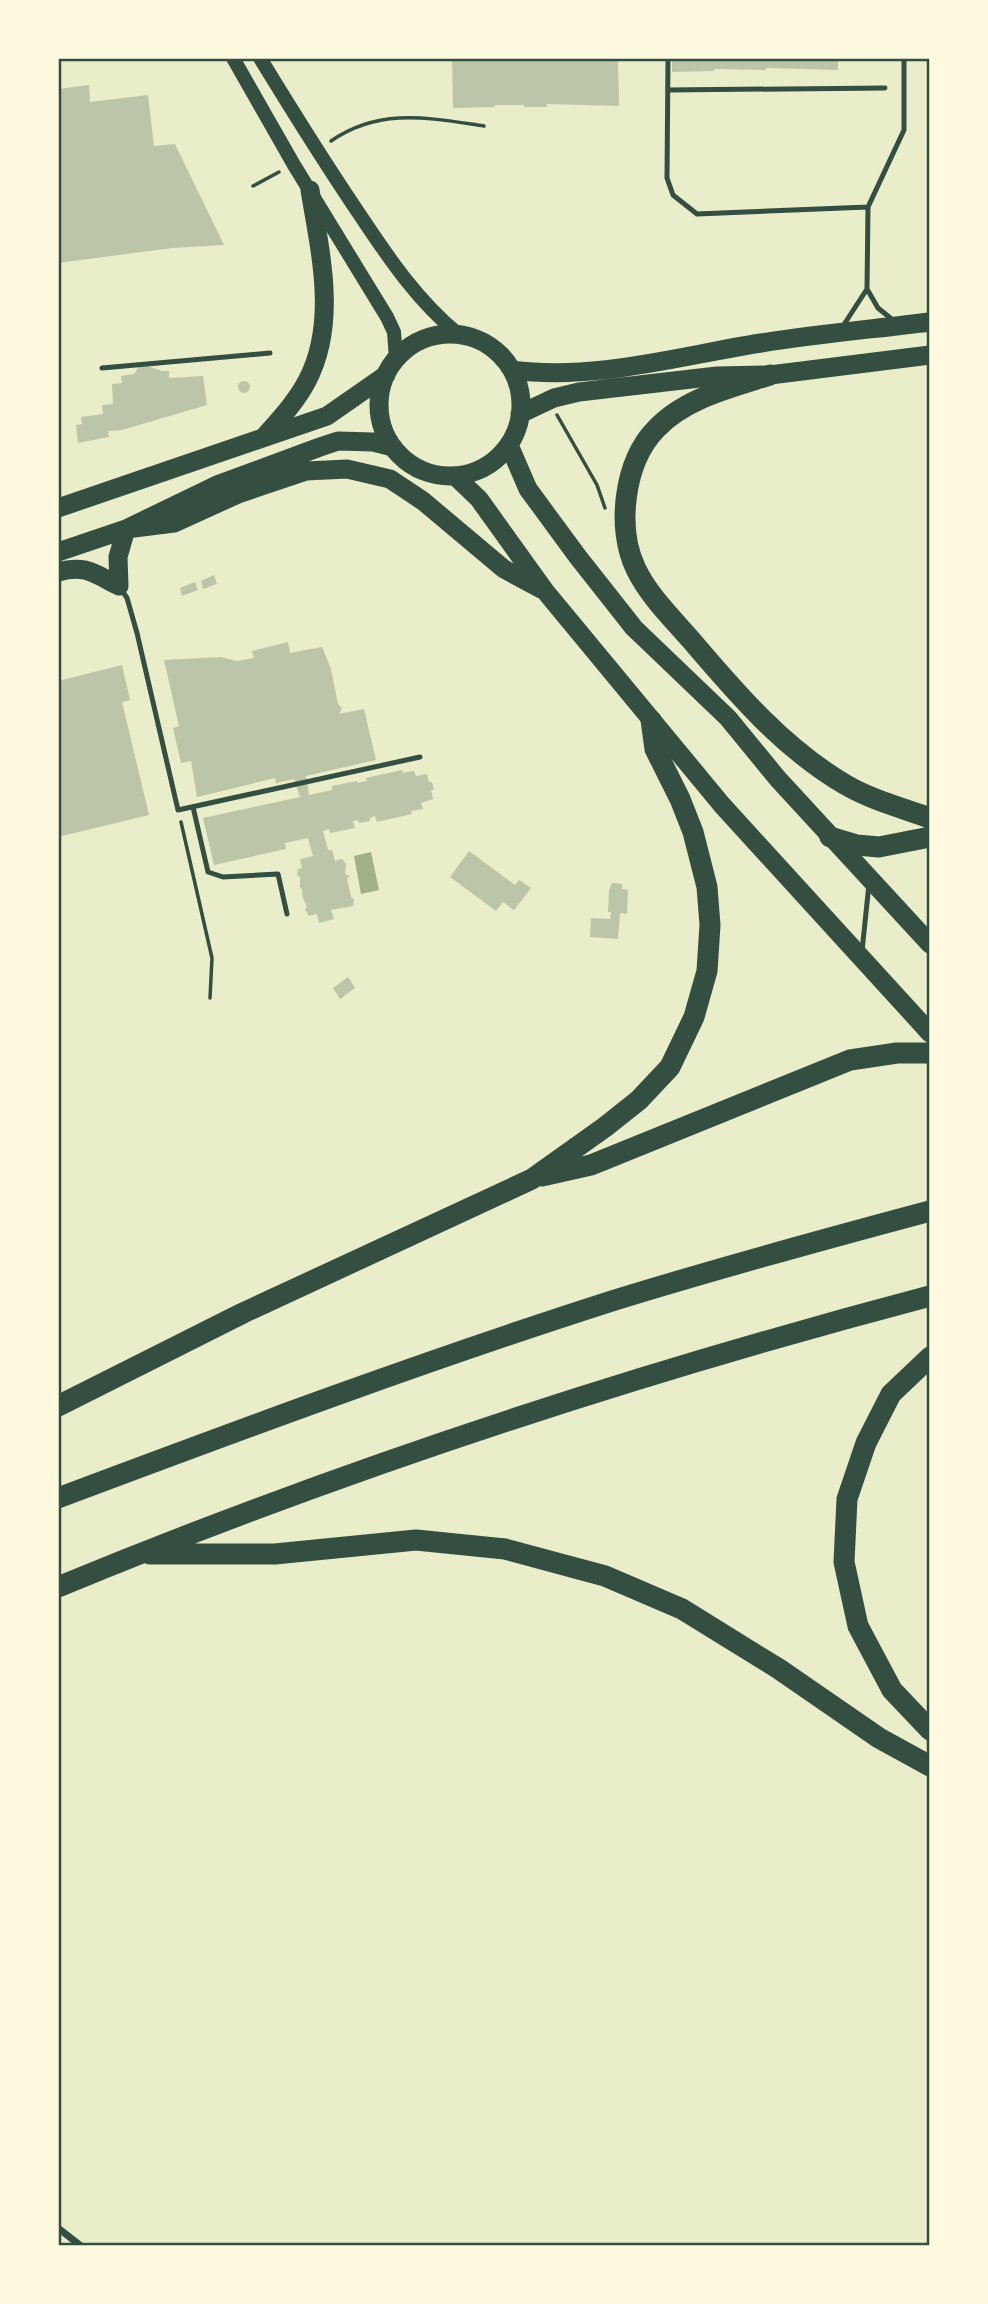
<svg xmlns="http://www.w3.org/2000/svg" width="988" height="2304" font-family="Cabin,sans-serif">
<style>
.water{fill:#a3b18a}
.building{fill:#bcc5a7}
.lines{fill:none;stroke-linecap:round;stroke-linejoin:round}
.path{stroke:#344e41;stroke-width:3.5}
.service{stroke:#344e41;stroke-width:5}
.minor{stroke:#344e41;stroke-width:7}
.secondary{stroke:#344e41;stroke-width:14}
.trunk{stroke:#344e41;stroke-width:19}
.motorway{stroke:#344e41;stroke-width:21}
.neatline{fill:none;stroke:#344e41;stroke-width:2.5}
</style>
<rect width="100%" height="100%" fill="#e9edc9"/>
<path class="water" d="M371 852 379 890 361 894 354 856Z"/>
<path class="building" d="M452 58H618L619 106 547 104V107H524V105H495V107L453 108Z
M672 58H838V70L766 68V70L714 69V71L672 72Z
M89 85 90 102 148 95 154 146 175 144 224 245 172 248 58 263V89Z
M145 365 162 371H169V378L203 376 207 405 122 430 108 431 109 437 78 443 76 425 82 424 81 417 103 414 102 405 113 404 112 384 122 383 121 376 134 374 139 366Z
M238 387a6 6 0 1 1 12 0a6 6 0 1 1-12 0Z
M214 575 217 584 203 589 201 581Z
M195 582 198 590 182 596 180 588Z
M288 642 290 653 322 647 331 669 338 704 342 708 339 714 364 709 376 760 306 776 309 795 332 790V786L357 781V783L367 781 366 778 402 770 403 773 414 771 416 776 427 774 429 782H432L434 790H431L433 799 421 803 423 809 411 811 412 814 377 822 375 816 370 818V821L359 823 358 820 353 821 355 828 330 833 329 829 323 831 328 850H332L335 861 342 859 346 864 345 874 349 876 347 879 351 897 354 899 353 906 331 910 334 919 319 923 317 914 309 916 305 910 307 907 303 898 302 889 300 887V877L297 875 298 869 302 868 300 859 313 856 308 838 285 843 286 849 214 865 203 818 300 797 294 779 276 783 275 778 197 797 191 761 181 763 173 728 179 726 164 660 221 657 237 661 254 658 252 651Z
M122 665 130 700 122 702 149 815 58 837V681Z
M469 851 515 885 519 880 531 888 514 910 503 902 496 911 450 877Z
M612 883 622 884V889L628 890 627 914 620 913 618 939 590 937 591 918 610 919 611 912H608L609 890Z
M348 977 355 988 340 999 333 988Z"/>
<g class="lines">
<path class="path" d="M331 141C380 107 429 118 484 126
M253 186 279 172
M557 415 597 485 605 508
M181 822 212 958 210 998"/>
<path class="service" d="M668 58 667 178 673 195 697 214 868 207
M668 90 885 88
M867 289 878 308 894 321
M843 326 867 289 868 207 904 130V58
M102 368 270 353
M121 589 127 598 137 633 178 810 420 757
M193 807 208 872 223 877 278 874 287 914
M862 951 869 884"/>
<path class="minor" d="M58 2228 81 2246"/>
<path class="secondary" d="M233 58 294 165 387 317 394 332 396 359
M260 58C293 112 326 165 362 218 390 260 418 301 458 334"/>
<path class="trunk" d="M379 405a71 71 0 1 1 142 0a71 71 0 1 1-142 0Z
M512 370C595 381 679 356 761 343 817 334 874 329 930 322
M520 414 554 398 579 392 717 376 770 375 930 355
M264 437C279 420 296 402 307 381 338 322 320 252 310 190
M509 445 528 489 578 557 634 628 728 718 778 779 930 944
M455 476 479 499 545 591 722 805 930 1033
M58 508 327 416 386 375
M126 529 174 523 238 494 306 471 347 469 390 479 423 501 504 569 541 589
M58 552 126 529 217 485 320 447 338 441 373 442 393 447
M58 572C86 564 95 574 119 586L118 557 126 529"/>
<path class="motorway" d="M770 375C732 387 685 398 656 429 624 462 616 528 636 569 649 596 672 618 691 640 737 694 784 749 846 785 872 800 902 808 930 818
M830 837 857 845 879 847 930 837
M542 1176 591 1165 850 1060 897 1053H930
M930 1357 891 1394 866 1443 847 1499 844 1562 858 1626 892 1690 930 1730
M58 1406 243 1313 532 1179 605 1127 639 1100 670 1067 694 1017 707 971 710 925 707 887 693 832 680 799 655 749 651 720
M58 1498C242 1429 427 1360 615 1300 719 1268 825 1239 930 1211
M150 1554H275L416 1540 505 1549 605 1576 682 1609 779 1669 879 1738 930 1766
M58 1587C341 1470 634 1374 930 1296"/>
</g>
<rect width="988" height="2304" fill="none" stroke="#fefae0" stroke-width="119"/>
<rect x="60" y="60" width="868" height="2184" class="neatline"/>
</svg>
